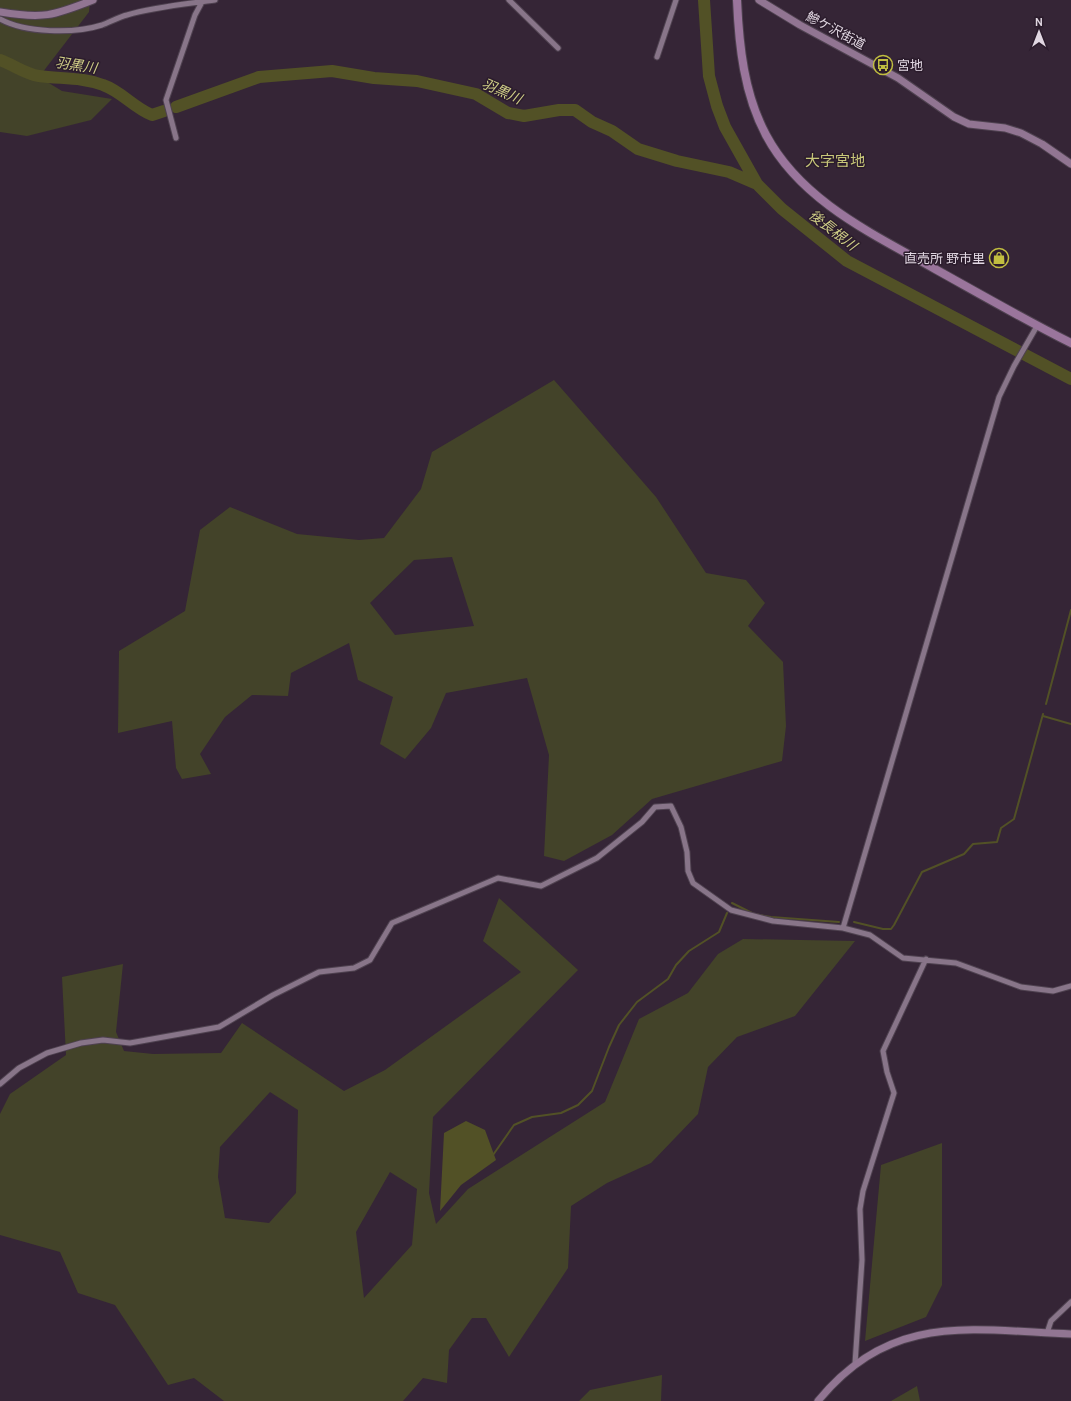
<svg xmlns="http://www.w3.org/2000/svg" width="1071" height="1401" font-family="Cabin,'Noto Sans JP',sans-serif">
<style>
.green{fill:#434329;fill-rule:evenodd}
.water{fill:#525126}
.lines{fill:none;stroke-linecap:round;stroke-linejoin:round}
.stream{stroke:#525126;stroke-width:2}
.river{stroke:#525126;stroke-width:12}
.street-casing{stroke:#4f4250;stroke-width:7}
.secondary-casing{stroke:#4f4250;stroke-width:9}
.primary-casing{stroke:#4f4250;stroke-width:10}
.street{stroke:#887589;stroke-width:5}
.secondary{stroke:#917592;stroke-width:7}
.primary{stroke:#9a759c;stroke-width:8}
.labels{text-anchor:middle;stroke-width:3;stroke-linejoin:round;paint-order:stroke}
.street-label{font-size:13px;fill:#e1d7e2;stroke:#2b1c2c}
.poi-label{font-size:13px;fill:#e1d7e2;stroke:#2b1c2c;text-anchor:start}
.water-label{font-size:14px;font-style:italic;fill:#d0cf87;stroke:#2b1c2c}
.quarter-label{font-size:15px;fill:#c8c779;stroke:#2b1c2c}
</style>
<rect width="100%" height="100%" fill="#352536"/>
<path class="green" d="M0 0H90L89 12 39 77 62 91 112 99 91 120 27 136 0 132Z
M554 380 656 497 706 573 746 580 765 603 748 626 783 662 786 726 782 761 652 799 612 835 564 861 544 856 549 755 527 678 446 693 431 728 405 759 380 744 393 697 358 680 349 643 291 673 288 696 252 695 225 717 200 754 211 774 182 779 176 768 172 721 118 733 119 651 185 611 200 530 230 507 297 534 359 540 384 538 421 489 432 452ZM452 557 474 626 395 635 370 603 414 560Z
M499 898 578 970 433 1117 429 1193 436 1224 468 1189 605 1102 639 1019 688 993 718 954 743 939 855 941 795 1016 737 1037 708 1067 698 1114 651 1163 607 1183 571 1206 568 1268 509 1357 486 1318H472L449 1350 447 1383 423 1378 403 1401H224L194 1378 168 1385 115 1305 78 1293 60 1252 0 1235V1114L10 1094 66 1055 62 977 123 964 116 1032 124 1051 153 1054 221 1053 242 1023 344 1091 385 1070 521 972 483 941ZM270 1092 298 1110 296 1193 269 1223 225 1218 218 1177 220 1147ZM390 1172 417 1189 412 1245 364 1298 356 1232Z
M942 1143V1285L926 1317 865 1341 881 1165Z
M662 1375 661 1401H579L590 1390Z
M917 1386 920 1401H891Z"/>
<path class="water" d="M466 1121 485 1130 496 1160 461 1185 440 1211 444 1133Z"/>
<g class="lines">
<path class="stream" d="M1046 704 1071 610
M1043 716 1071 724
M732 903 754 914 771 917 839 922
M854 922 883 929H891L894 925 922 872 964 854 973 844 997 842 1001 828 1014 819 1043 714
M493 1155 514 1125 532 1117 561 1113 578 1105 592 1091 609 1047 619 1025 637 1002 668 979 676 965 689 951 719 932 727 913"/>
<path class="river" d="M704 0 709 76 717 106 725 127 757 184 782 209 847 261 1071 379
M0 60C14 65 25 74 39 76 61 79 82 77 103 85 121 91 134 108 152 115L164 111
M176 107 259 77 332 71 374 78 417 81 476 94 508 113 524 116 559 110H575L592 122 612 131 638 149 677 161 729 172 757 184"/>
<g class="street-casing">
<path id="street" d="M509 0 558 48
M0 19C25 33 74 34 102 25 110 22 119 17 127 15 154 7 187 4 215 0
M657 57 676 0
M176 138 166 100 195 15 202 2
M843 928 999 397 1014 366 1037 326
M0 1084 19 1068 47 1053 81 1043 103 1040 130 1043 219 1027 273 995 319 972 354 968 370 960 392 923 498 878 541 886 597 858 642 822 655 807 671 806 681 827 687 852 688 871 693 883 731 910 773 921 843 928 870 935 903 958 956 963 1021 987 1053 991 1071 986
M1047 1333 1051 1321 1071 1302
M855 1364 862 1260 860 1209 863 1191 894 1093 887 1072 883 1051 926 959"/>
</g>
<g class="secondary-casing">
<path id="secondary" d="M759 0 800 25 898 78 954 117 969 124 1005 128 1021 133 1042 144 1071 164
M0 12C43 19 53 16 93 0
M818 1401C891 1312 969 1330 1071 1334"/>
</g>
<g class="primary-casing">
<path id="primary" d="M737 0C739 46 744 94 766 135 801 201 873 234 935 269 980 294 1025 320 1071 343"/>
</g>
<use href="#street" class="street"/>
<use href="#secondary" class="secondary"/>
<use href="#primary" class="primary"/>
</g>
<defs>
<g id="bus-ring" transform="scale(1)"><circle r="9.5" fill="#2b1c2c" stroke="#c1be40" stroke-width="1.5"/><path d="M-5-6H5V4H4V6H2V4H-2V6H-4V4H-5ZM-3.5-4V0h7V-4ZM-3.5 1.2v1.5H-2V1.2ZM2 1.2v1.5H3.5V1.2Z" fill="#c1be40"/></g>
<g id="shop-ring" transform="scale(1)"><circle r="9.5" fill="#2b1c2c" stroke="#c1be40" stroke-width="1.5"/><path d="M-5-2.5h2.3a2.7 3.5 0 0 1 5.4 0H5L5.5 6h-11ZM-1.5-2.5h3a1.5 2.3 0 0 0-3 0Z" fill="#c1be40"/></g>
</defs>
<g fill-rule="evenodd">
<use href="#bus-ring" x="883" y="65"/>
<use href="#shop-ring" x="999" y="258"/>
</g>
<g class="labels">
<g class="street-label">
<text transform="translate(836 30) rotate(28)" y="5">鰺ケ沢街道</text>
</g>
<g class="poi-label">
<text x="897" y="70">宮地</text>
<text x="985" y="263" text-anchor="end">直売所 野市里</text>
</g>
<g class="water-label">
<text transform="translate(76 65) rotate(9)" y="5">羽黒川</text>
<text transform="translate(502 91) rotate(24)" y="5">羽黒川</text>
<text transform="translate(833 230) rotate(38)" y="5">後長根川</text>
</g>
<g class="quarter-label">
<text x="835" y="166">大字宮地</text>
</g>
</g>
<g transform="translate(1039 32)" stroke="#2b1c2c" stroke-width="3" paint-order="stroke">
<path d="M0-3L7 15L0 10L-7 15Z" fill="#e1d7e2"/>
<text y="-6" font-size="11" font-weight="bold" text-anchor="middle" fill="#e1d7e2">N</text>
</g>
</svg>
